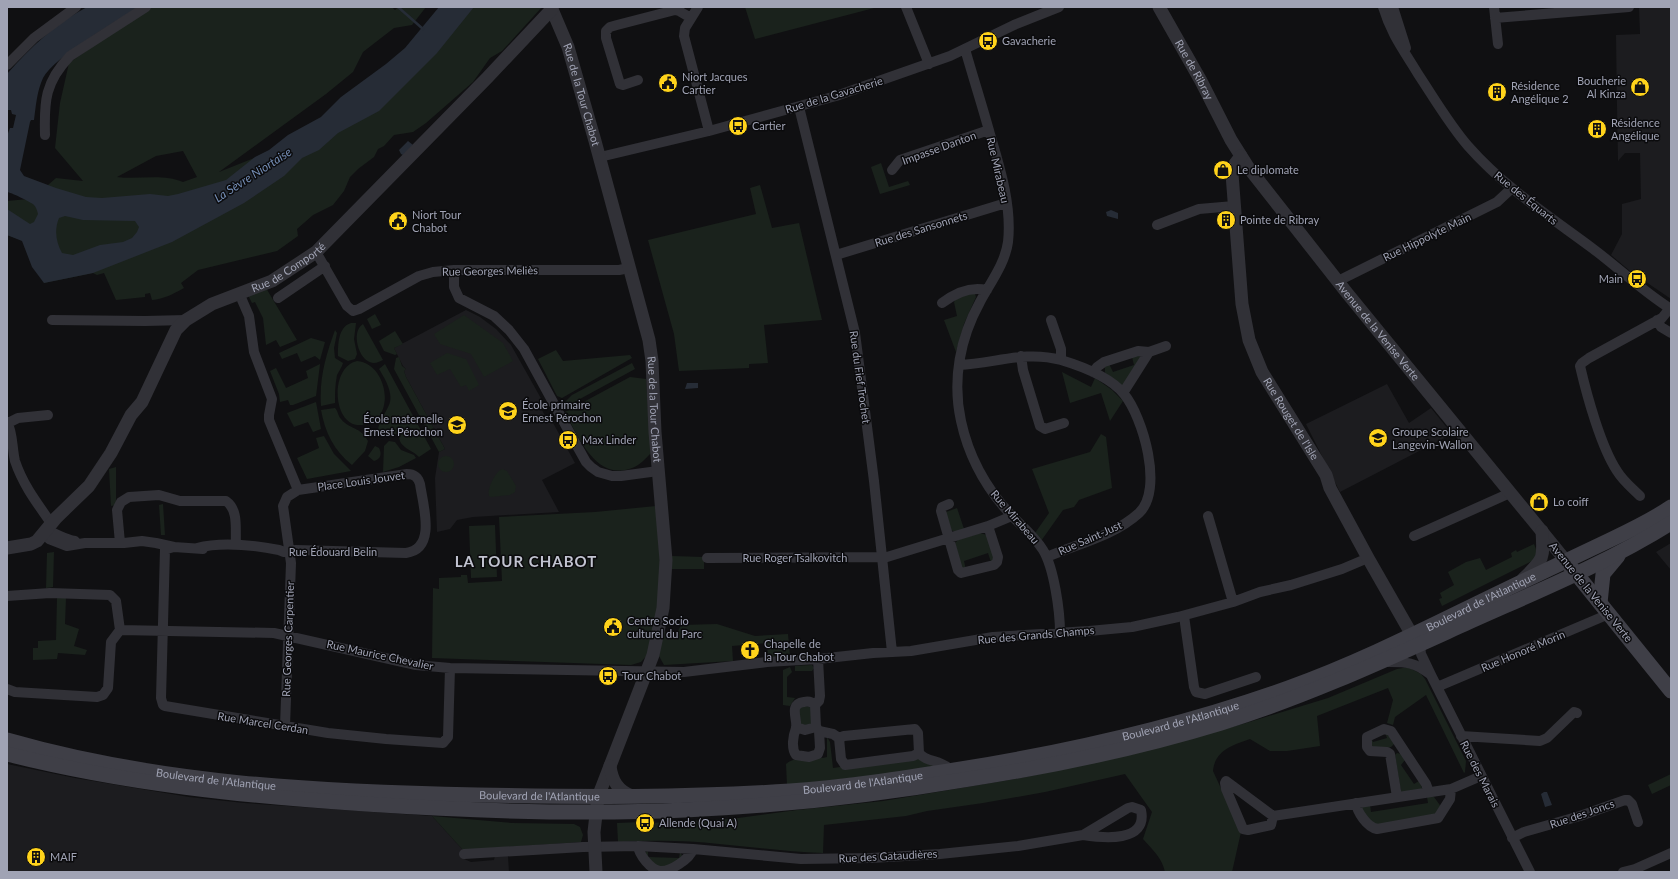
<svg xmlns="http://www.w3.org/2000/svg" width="1678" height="879" font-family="Lato,sans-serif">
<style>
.built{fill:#1c1c1f}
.green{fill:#1a221c;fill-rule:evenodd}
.water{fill:#262c36;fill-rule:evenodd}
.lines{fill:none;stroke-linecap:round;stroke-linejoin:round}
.stream{stroke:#262c36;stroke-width:2.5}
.minor{stroke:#313137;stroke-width:10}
.tertiary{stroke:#313137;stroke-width:13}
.secondary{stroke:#3f3f47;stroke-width:15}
.labels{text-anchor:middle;stroke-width:3;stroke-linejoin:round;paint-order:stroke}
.poi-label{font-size:11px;fill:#a0a3b4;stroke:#0b0b0d;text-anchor:start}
.street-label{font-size:11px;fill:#a0a3b4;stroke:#0b0b0d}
.water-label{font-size:12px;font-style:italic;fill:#738cb3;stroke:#0b0b0d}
.district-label{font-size:15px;font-weight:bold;letter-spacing:1px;fill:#c1c3d0;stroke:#0b0b0d}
</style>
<rect width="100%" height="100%" fill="#101012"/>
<path class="built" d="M1639 7H1671V299L1630 271 1611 255 1622 234V204L1641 199 1640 153H1625L1618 161 1617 106 1616 35 1640 34Z
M466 310 480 317 496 329 511 345 543 402 541 408 548 422 552 421 575 463 542 480 559 512 473 517 457 520 450 529 437 532 435 478 439 452 445 449 406 377 404 371 406 369 403 366 394 348Z
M1387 384 1409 423 1431 408 1452 434 1340 492 1306 424Z
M1671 543V570L1656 552Z
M7 764 75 778 189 797 244 803 432 816 463 850 464 859 471 862 494 860 495 856H508L509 872H7Z"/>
<path class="green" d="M149 7H392L395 10 398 7H426L412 25 394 28 363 52 353 72 326 94 219 172 305 138 471 7H542L502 51 490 58 473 82 426 123 413 132 394 135 384 146 378 149 374 157 358 169 350 177 344 191 333 205 313 215 297 229 298 236 277 251 198 270 181 283 184 288C173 294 164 299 152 300L150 293 145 294V297L116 300 104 273 97 275 93 273 44 283 24 241 7 235V201L39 198 48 185 56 178 83 181 55 148 60 103 69 63ZM183 151 197 177 183 182C162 173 139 180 117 177L156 156Z
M745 7H878L755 39Z
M881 163 889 187 908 181 910 185 880 194 871 167Z
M760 185 772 228 799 223 822 320 764 325 768 363 749 364V368L679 371 674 334 648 240 756 214 750 188Z
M266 288 297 340 280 347 276 340 266 345 263 318 255 302 252 303 248 295Z
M970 292 975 294 976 297 964 324 956 352 944 320 957 316 954 302 956 297Z
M375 314 381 325 372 329 367 319Z
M464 315 503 343 513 361 484 377 471 354 440 344 434 334Z
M351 323H356L354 339 357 354 355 359 348 361 338 356C338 345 338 327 351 323Z
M363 324 383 360C380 361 377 363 374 363 359 363 350 332 363 324Z
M335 330 337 333 334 348 335 358 343 363C342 367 339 371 337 375 335 385 335 393 335 403L321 406C319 378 326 355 335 330Z
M395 331 403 344 394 348 397 354 395 355 384 351 379 341Z
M311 338 325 342 320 360 315 356 301 362 297 353 282 359 279 353Z
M556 350 563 361 630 355 632 358 562 398 557 396 538 359Z
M447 353 466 359 479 385 469 391 466 385 461 387 450 369 437 375 430 363Z
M1137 354 1140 356 1141 360 1125 385 1120 386 1105 373V366L1109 364 1113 372 1134 365 1132 357Z
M399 357 402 366 406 369 404 371 406 377 445 449 439 452 394 369 396 358Z
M357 361C389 364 397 422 362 425 332 428 329 367 357 361Z
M632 363 635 369 567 406 564 403 572 395Z
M320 364 316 396 293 405H290L288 400 280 402 279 394 270 371 276 368 286 388 308 378 306 371Z
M385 364 431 449 419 457C412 449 398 448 399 434L386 435 378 429C380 420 385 414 389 405 394 393 385 379 379 369Z
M1062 372 1091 387 1095 378 1112 390 1123 401 1110 421 1101 393 1070 403Z
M630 377 646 379 651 453C646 458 639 466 632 468 596 482 578 436 565 412Z
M316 402 321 429 313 432 308 422 294 427 287 413Z
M335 408C338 411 338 416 341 419 350 430 360 426 368 441L365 451 352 465C334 451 325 432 321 410Z
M1101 434 1106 437 1112 488 1079 500 1074 507 1063 510 1041 541 1035 533 1049 513 1032 469 1090 452Z
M324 436 334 454 351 471 307 479 297 458 319 448 316 438Z
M389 441 395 442 401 450 414 455 416 458 399 467 383 472 384 446Z
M375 446 379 448C382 454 381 459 374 461L368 456Z
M438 464a8 8 0 1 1 16 0a8 8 0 1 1-16 0Z
M116 467V505L111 506 109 469Z
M502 469 507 471 516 486 515 492 510 495 491 497 489 496C487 489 495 472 502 469Z
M163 504 165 535H161L159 505Z
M656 506 661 557 660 595 650 652 641 662 631 665 432 658 433 588 439 589V578L461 577V575H467L468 583 502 581 499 517 595 512Z
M957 508 964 529 955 532 951 530 946 512Z
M495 525 497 577 471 578 469 526Z
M980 533 987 535 995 558 991 562 988 553 964 561 966 570H962L955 543 958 540Z
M1534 544 1537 552 1534 560 1442 606 1439 599 1442 598 1440 593 1454 585 1448 572 1466 562 1480 558 1486 570 1512 557 1511 553 1516 550 1517 552Z
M54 552 53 587 46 588 47 553Z
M671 556 704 557V569H671Z
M57 598H66L65 624 79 629 74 646 87 650 85 655 58 653 57 659 33 660V648H38V641L56 640Z
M717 624 755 636 788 634 790 656 768 657 767 643 732 646 733 661 664 665 659 656 663 632 678 631 681 625Z
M812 665 814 668 812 671H795V666Z
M790 667 792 672 787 677V697L795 698 790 706 783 705V670Z
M1408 667 1421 674 1425 679 1466 761 1465 772 1464 773 1426 695 1395 717 1393 725 1387 723 1393 700 1388 688 1317 716 1320 746 1287 751H1270L1250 739C1233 745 1215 750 1213 771L1241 832 1232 872H1165C1162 858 1152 849 1143 839L1152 812 1125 774 1045 792 983 803 927 811 906 816 824 825 823 853C788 852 754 847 719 844 686 840 652 840 618 842L617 823 641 822 642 825 650 823 731 819 797 810 883 801 1021 778 1134 754 1246 723 1328 698 1397 669Z
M803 705 812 708 811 726 799 724V708Z
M1385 732 1395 743 1391 747 1372 750 1371 737 1373 742 1387 738Z
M827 737 830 742 833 768 919 756 938 765 913 771 787 785 786 764C798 754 812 761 827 757Z
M1397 753 1401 754 1405 760 1401 765 1414 784 1419 781 1423 790 1401 792 1395 755Z
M1671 774V785L1652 794 1648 785Z
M1432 796 1434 797 1442 808 1438 815 1376 826 1361 811 1362 806 1370 805 1371 812 1428 803 1427 797Z
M432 816 512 823 574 824 580 827 583 835 581 842 463 850Z
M648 851V857L679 858 680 852 683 857 669 867 658 868 645 856 644 853Z"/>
<path class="water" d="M87 7H138C116 22 55 56 43 78 37 91 36 105 34 120H31L30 122 20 170 24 176 56 188 86 197 102 198 150 194 168 196 178 194 226 180 255 157 269 150 288 135 321 117 341 97 386 64 405 48 439 7H474L437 53 379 111 338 133 319 150 302 158 284 176 244 203 172 242 93 273 44 283 32 267 22 241 7 235V209L30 224 34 222 38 214C37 210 36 207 34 205 31 202 10 192 7 192V136L10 128H13L16 115 12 114 11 110H7V74C30 48 56 23 87 7ZM65 216 83 220 135 221 139 227 137 232 132 238 123 242 100 245 73 255 62 253C56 242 54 230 59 218Z
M408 141 413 145 403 155 401 154 399 150Z
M1111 210 1118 213V219L1107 216 1106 212Z
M687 383H698V388L685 389Z
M1544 792H1547L1552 805 1545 807 1541 794Z"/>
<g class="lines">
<path class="stream" d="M398 7 423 29"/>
<path class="minor" d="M698 7 685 28 684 36 709 131
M906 7 929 64
M1383 7C1392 36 1403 49 1418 74 1434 98 1449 124 1468 146 1504 187 1549 216 1592 248 1619 268 1642 291 1671 309
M1393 7 1406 48
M1494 7 1498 44
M1495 18 1629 7
M965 49C973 77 982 105 990 134 1000 168 1012 206 1008 242 1005 264 990 283 980 302 960 338 952 380 961 421 969 458 987 490 1013 517 1023 527 1035 537 1043 550 1054 568 1060 611 1060 633
M7 65 34 38 76 7
M638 80 623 85 620 84 606 38V31L610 27 617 25 675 10 679 11 691 18
M799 107 855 333 874 481 892 652
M45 135C44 101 45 82 70 56L146 7
M600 157 709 131 836 96 950 56 1014 25 1059 7
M892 170 900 160 989 130
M1157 225 1199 209 1234 206
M316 252 347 306 353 311 359 309 419 276 433 272 454 270H619L629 268
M836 255 1006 203
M454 270V287L459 298 494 316 509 330 524 349 572 437 586 462 591 467 598 472 612 476H621L658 471
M1338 281 1497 202 1512 188
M239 293 249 316 254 352 272 399 269 415V420L298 490 287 497 283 506 291 563 285 726
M278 298 325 266
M942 303C955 293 970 286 987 290
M52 320 145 321 186 320
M1051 320 1061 349V360
M1657 320 1661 327 1671 333
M1021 356 1023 370 1040 426 1045 429 1064 423
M959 365C994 364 1024 350 1061 360 1081 366 1110 377 1124 394 1143 417 1164 490 1139 513 1114 536 1077 544 1047 557
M1093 372 1097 367 1104 362 1138 351 1149 352 1166 346
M1123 393 1149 352
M7 422C13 432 12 449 15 461 23 485 37 503 51 523
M8 423 18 418 48 415
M1640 496C1632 488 1623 481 1617 471 1601 447 1587 396 1580 366L1582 363 1589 358 1662 318 1670 308
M949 504 942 507 941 511 958 570 961 573 994 565 997 562 998 557 988 526
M1208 516 1233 602
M45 530 49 539 67 546 85 543H124L142 541 156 543 174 547
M45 530C56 533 64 539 75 541
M1414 536 1510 493
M120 543 117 510 121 502 129 497 159 495 180 501H226C239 510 235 530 236 544
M197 548C223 541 253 545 279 550L284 552 296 550 406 553C437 549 423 505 420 484 418 477 414 474 407 474L298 490
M165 549 161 698 163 705 165 706 328 733 386 739 443 743 448 737 450 668
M167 549 174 547 203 549
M707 558 887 557 988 526 1012 516
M7 596 50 593 110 595 116 601 120 630
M1184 616 1194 687 1196 692 1205 694 1256 677
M1420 644 1421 654 1431 675 1530 872
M818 659 820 696 819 701 815 705 816 727 819 731 833 734 839 738
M1384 662C1405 662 1414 661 1431 675
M1437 687 1609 614
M7 689 15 692 97 697 103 695 108 688 111 642 120 630 274 633 416 665 450 668 684 672 767 662 818 659 873 653 911 651 993 637 1089 631 1132 627 1178 617 1233 602 1260 592 1291 585 1342 569 1368 558
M815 705C812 702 808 701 804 702 788 704 798 719 796 728 793 736 791 748 796 755L809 757 818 754 820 748 819 731
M796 727 805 730 816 727
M1461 736 1540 741 1547 738 1574 712 1577 713
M919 753 913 756 845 765 841 759 839 738 844 736 915 729 918 733 919 753C927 763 941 759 952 771
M1397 797 1390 754 1387 752 1370 751 1367 747V737L1384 729 1391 731 1426 784 1429 792
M1356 803C1357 812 1367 827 1377 829L1438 818 1450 799 1451 789
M1273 816 1271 825 1248 830 1243 829 1226 789 1225 783 1226 781 1273 816 1451 789 1481 776
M1512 838 1524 832 1580 816 1625 800H1628L1632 804 1638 822
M638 846C639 855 651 870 660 871 670 872 690 859 693 849
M464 854 583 847 638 846 693 849 801 859 871 858 940 854 1018 846 1083 835 1128 808 1132 807 1141 810C1148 843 1103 838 1083 835
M1623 872 1635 869 1671 853"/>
<g class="tertiary">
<path id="s1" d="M551 7 568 47 595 141 649 340 652 361 655 432 666 560 663 608 653 655 598 797 594 832 596 872"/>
<path id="s2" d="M1159 7 1201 81 1231 140 1248 167 1347 293 1566 561"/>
<path id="s3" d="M1241 156 1235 164 1232 174 1242 304 1249 340 1262 372 1326 475 1330 488 1368 558 1412 635"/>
<path id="s4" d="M7 548 31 544 37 541 56 518 89 486 111 453 131 415 142 402 176 330 186 320 212 304 272 281 316 252 487 78 552 9"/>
<path d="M1523 579C1544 559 1544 559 1542 531"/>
<path d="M610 766C612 781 618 791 632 796"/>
</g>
<g class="secondary">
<path d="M1570 566 1671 691"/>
<path d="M1600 603 1603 574 1618 556"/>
<path id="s5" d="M7 740C160 784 320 792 478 795 582 797 686 798 790 791 847 787 904 778 961 769 1072 751 1182 726 1288 688 1364 661 1436 623 1509 588 1542 572 1577 556 1610 540 1631 530 1652 520 1671 507"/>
<path d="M7 754C126 784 244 796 366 804 472 811 579 815 685 810 780 806 875 795 969 779 1054 766 1139 748 1221 723 1308 696 1387 659 1469 622 1538 591 1607 563 1671 523"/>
</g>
</g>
<defs>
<g id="bus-disc" transform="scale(1)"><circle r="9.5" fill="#ffd31b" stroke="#0b0b0d"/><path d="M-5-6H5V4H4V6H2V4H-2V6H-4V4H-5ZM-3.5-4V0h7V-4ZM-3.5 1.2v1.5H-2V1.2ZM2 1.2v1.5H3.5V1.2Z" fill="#111"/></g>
<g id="civic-disc" transform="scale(1)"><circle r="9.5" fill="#ffd31b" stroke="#0b0b0d"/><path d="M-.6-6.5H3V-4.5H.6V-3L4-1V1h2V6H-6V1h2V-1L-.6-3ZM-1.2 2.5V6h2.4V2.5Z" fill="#111"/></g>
<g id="shop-disc" transform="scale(1)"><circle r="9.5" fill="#ffd31b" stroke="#0b0b0d"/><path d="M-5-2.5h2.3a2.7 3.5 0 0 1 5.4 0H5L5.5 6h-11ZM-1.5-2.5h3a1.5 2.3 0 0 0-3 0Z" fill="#111"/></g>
<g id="building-disc" transform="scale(1)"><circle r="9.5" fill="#ffd31b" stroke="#0b0b0d"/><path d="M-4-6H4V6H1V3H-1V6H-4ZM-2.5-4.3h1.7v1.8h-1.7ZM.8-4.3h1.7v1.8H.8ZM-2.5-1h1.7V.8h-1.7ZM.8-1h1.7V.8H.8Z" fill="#111"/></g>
<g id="school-disc" transform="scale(1)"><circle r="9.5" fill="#ffd31b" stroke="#0b0b0d"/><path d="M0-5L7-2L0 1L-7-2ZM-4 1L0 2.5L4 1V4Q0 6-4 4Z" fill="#111"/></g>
<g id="church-disc" transform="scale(1)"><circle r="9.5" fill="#ffd31b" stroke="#0b0b0d"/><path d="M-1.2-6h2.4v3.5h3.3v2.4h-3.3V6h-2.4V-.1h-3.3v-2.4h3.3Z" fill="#111"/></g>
</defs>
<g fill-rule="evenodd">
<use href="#bus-disc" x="988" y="41"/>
<use href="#civic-disc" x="668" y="83"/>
<use href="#shop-disc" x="1640" y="87"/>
<use href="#building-disc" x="1497" y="92"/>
<use href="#bus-disc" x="738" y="126"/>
<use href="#building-disc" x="1597" y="129"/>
<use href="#shop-disc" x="1223" y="170"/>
<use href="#building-disc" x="1226" y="220"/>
<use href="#civic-disc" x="398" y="221"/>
<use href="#bus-disc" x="1637" y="279"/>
<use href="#school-disc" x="508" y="411"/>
<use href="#school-disc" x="457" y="425"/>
<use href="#school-disc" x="1378" y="438"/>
<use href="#bus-disc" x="568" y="440"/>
<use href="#shop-disc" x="1539" y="502"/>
<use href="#civic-disc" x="613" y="627"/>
<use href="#church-disc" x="750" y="650"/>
<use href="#bus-disc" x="608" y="676"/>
<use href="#bus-disc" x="645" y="823"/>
<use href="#building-disc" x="36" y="857"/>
</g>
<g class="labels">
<g class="poi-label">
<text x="1002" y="45">Gavacherie</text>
<text x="682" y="81">Niort Jacques<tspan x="682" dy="13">Cartier</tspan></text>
<text x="1626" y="85" text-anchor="end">Boucherie<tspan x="1626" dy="13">Al Kinza</tspan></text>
<text x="1511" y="90">Résidence<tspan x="1511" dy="13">Angélique 2</tspan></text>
<text x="1611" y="127">Résidence<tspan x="1611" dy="13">Angélique</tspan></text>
<text x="752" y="130">Cartier</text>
<text x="1237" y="174">Le diplomate</text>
<text x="412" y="219">Niort Tour<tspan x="412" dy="13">Chabot</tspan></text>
<text x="1240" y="224">Pointe de Ribray</text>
<text x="1623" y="283" text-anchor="end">Main</text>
<text x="522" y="409">École primaire<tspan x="522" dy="13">Ernest Pérochon</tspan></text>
<text x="443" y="423" text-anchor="end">École maternelle<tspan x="443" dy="13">Ernest Pérochon</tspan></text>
<text x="1392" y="436">Groupe Scolaire<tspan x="1392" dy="13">Langevin-Wallon</tspan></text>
<text x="582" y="444">Max Linder</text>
<text x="1553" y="506">Lo coiff</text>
<text x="627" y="625">Centre Socio<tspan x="627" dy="13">culturel du Parc</tspan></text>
<text x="764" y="648">Chapelle de<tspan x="764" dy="13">la Tour Chabot</tspan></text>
<text x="622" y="680">Tour Chabot</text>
<text x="659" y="827">Allende (Quai A)</text>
<text x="50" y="861">MAIF</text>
</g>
<g class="street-label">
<text dy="4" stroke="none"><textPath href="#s2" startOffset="72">Rue de Ribray</textPath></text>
<text dy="4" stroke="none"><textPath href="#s1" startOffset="93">Rue de la Tour Chabot</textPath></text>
<text transform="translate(834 95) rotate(-17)" y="4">Rue de la Gavacherie</text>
<text transform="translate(939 148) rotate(-20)" y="4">Impasse Danton</text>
<text transform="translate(998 170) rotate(77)" y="4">Rue Mirabeau</text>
<text transform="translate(1526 198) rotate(39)" y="4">Rue des Équarts</text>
<text transform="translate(921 229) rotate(-17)" y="4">Rue des Sansonnets</text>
<text transform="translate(1427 237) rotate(-26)" y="4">Rue Hippolyte Main</text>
<text dy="4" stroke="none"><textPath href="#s4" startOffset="416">Rue de Comporté</textPath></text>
<text transform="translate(490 271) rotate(-1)" y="4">Rue Georges Meliès</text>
<text dy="4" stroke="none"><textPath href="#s2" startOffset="392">Avenue de la Venise Verte</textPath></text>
<text transform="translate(860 377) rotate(82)" y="4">Rue du Fief Trochet</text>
<text dy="4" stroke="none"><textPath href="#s1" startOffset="417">Rue de la Tour Chabot</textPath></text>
<text dy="4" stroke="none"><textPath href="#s3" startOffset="277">Rue Rouget de l'Isle</textPath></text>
<text transform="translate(361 481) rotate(-8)" y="4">Place Louis Jouvet</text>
<text transform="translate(1015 517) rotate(49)" y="4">Rue Mirabeau</text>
<text transform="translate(1090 538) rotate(-24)" y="4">Rue Saint-Just</text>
<text x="333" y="556">Rue Édouard Belin</text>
<text x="795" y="562">Rue Roger Tsalkovitch</text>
<text transform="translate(1591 592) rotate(51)" y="4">Avenue de la Venise Verte</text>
<text dy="4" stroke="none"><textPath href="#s5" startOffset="1509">Boulevard de l'Atlantique</textPath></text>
<text transform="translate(1036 635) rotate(-5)" y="4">Rue des Grands Champs</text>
<text transform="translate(288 639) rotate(-88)" y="4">Rue Georges Carpentier</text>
<text transform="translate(1523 651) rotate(-23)" y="4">Rue Honoré Morin</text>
<text transform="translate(380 655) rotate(12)" y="4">Rue Maurice Chevalier</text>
<text dy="4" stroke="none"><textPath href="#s5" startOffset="1185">Boulevard de l'Atlantique</textPath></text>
<text transform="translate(263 723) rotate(9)" y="4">Rue Marcel Cerdan</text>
<text transform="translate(1480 774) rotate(63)" y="4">Rue des Marais</text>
<text dy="4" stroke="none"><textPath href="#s5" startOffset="213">Boulevard de l'Atlantique</textPath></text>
<text dy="4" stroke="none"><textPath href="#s5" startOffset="861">Boulevard de l'Atlantique</textPath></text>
<text dy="4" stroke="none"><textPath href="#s5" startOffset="537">Boulevard de l'Atlantique</textPath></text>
<text transform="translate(1582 814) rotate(-19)" y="4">Rue des Joncs</text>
<text transform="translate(888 856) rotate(-3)" y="4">Rue des Gataudières</text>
</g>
<g class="water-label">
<text transform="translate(253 175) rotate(-33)" y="4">La Sèvre Niortaise</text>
</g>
<g class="district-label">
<text x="526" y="567">LA TOUR CHABOT</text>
</g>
</g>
<rect width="1678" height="879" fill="none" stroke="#a0a3b4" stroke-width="16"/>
</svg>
